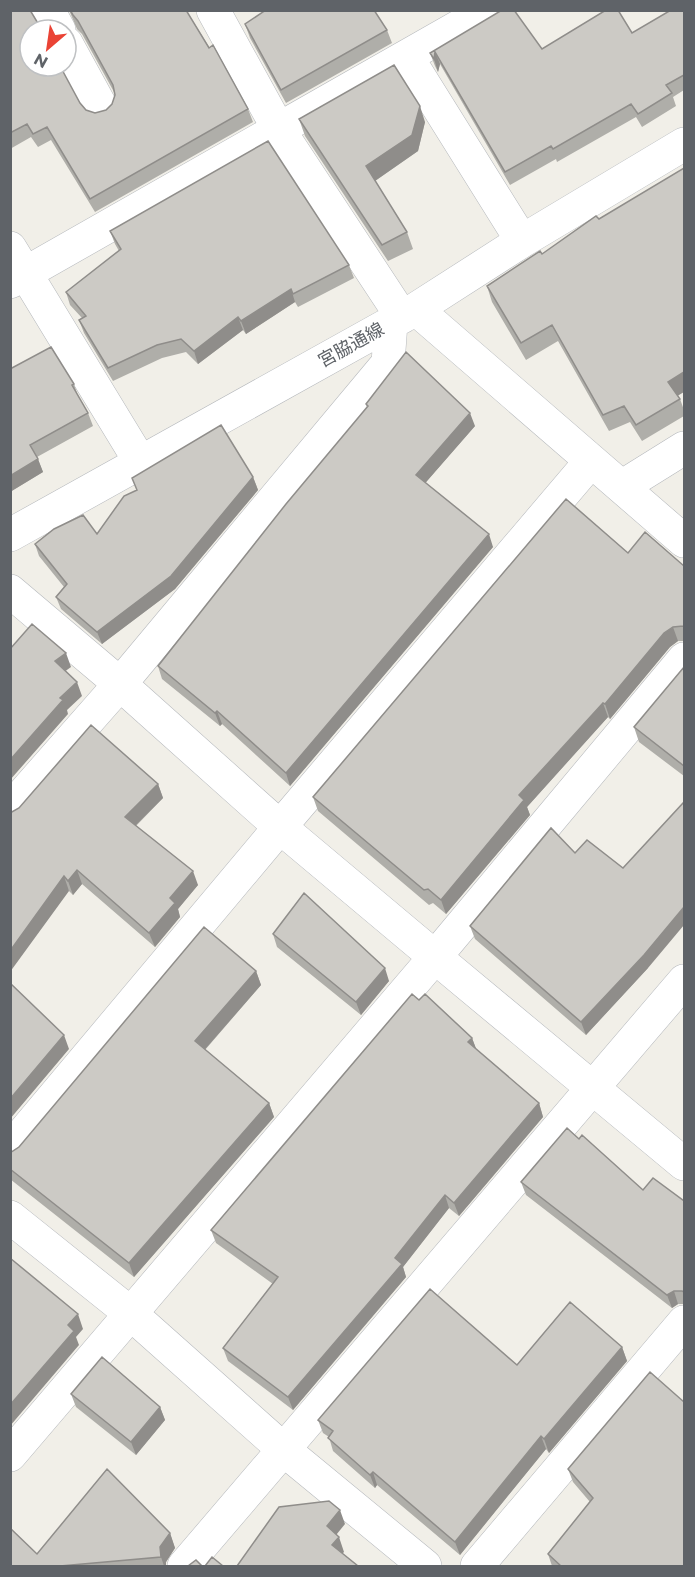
<svg xmlns="http://www.w3.org/2000/svg" width="695" height="1577" font-family="Montserrat,'Noto Sans JP',sans-serif">
<style>
.lines{fill:none;stroke-linecap:round;stroke-linejoin:round}
.minor-casing{stroke:#b5b8bc;stroke-width:34}
.minor{stroke:#fff;stroke-width:33}
.wall{fill:#afaea9}
.shaded-wall{fill:#8f8d8a}
.building{fill:#cccac5;stroke:#8f8d8a;stroke-width:1.5}
.labels{text-anchor:middle;stroke-width:5;stroke-linejoin:round;paint-order:stroke}
.street-label{font-size:18px;fill:#5f6368;stroke:#fff}
</style>
<rect width="100%" height="100%" fill="#f1efe8"/>
<g class="lines">
<g class="minor-casing">
<path id="minor" d="M48 10 59 30
M213 10 279 130 402 317
M66 43 101 107
M407 57 522 241
M10 248 141 463
M10 282 488 10
M416 309 684 541
M623 486 684 448
M10 535 416 309 522 241 684 144
M10 591 120 684 280 827 435 957 684 659
M10 809 120 684 388 363 391 323
M10 1149 280 827 591 461
M10 1217 130 1313 284 1450 425 1566
M10 1455 435 957 684 1164
M184 1566 684 981
M477 1566 684 1322"/>
</g>
<use href="#minor" class="minor"/>
</g>
<path class="wall" d="M10 10H31L30 30 80 103 86 110 95 113 106 110 112 104 115 95 114 92 82 34 77 29 69 10H186L248 109 253 122 95 212 51 140 38 147 31 137 10 149Z
M684 10V90L673 97 676 106 642 127 636 117 557 162 556 159 510 185 440 64 438 72 435 66 430 53 542 49 632 33Z
M245 24 387 30 392 43 286 103 250 38Z
M299 119 425 122 418 151 375 181 407 232 413 249 388 261 305 136Z
M110 231 349 265 354 278 298 307 295 302 246 334 243 330 198 364 186 352 162 358 113 381 84 333 79 320 82 318 70 305 66 292 119 251 115 244Z
M542 254 678 396 680 399 684 410V416L642 441 630 422 609 431 558 341 526 360 492 302 487 286Z
M10 369 74 384 78 396 88 413 93 426 37 457 43 472 10 492Z
M366 404 475 426 425 483 493 547 290 786 222 724 220 726 162 679 158 666 367 408Z
M253 477 258 490 175 589 102 644 61 609 56 597 64 587 39 556 35 544 97 534Z
M628 553 684 566V641H678L670 647 610 719 608 717 527 807 530 815 446 914 433 903 429 905 318 811 313 797Z
M684 667V776L639 742 634 727Z
M158 784 163 798 136 826 198 885 178 909 180 917 155 947 82 884 73 895 69 891 10 813Z
M470 926 648 968 586 1035 475 939Z
M273 934 389 981 361 1015 277 947Z
M256 971 261 985 205 1050 269 1103 274 1117 134 1277 10 1179V1153Z
M419 1000 472 1038 476 1049 539 1103 543 1117 459 1216 449 1208 403 1267 406 1277 293 1410 228 1361 223 1348 273 1284 216 1243 211 1230Z
M579 1139 643 1190 684 1201V1304H678L672 1308 526 1195 521 1182Z
M622 1347 627 1361 549 1453 546 1449 460 1555 377 1485 375 1488 333 1451 329 1437 323 1433 318 1420 517 1365Z
M71 1394 160 1407 165 1420 136 1455 76 1407Z
M568 1469 684 1566H552L548 1554 590 1502 573 1482Z
M170 1533 175 1548 166 1562V1566H10L37 1554Z"/>
<path class="shaded-wall" d="M435 52 440 64 438 72 434 59Z
M420 106 425 122 418 151 372 183 366 166Z
M291 289 295 302 246 334 241 321Z
M238 317 243 330 198 364 194 351Z
M684 372V392L674 398 668 382Z
M470 413 475 426 421 488 416 475Z
M38 459 43 472 10 492V476Z
M253 477 258 490 175 589 102 644 97 632Z
M489 534 493 547 290 786 286 773Z
M673 627 678 641 670 647 610 719 605 704 664 633Z
M66 653 71 667 60 675 55 661Z
M77 682 82 696 67 710 68 714 10 780V760L60 698Z
M603 703 608 717 527 807 530 815 446 914 441 900 519 795Z
M217 711 222 724 220 726 215 713Z
M158 784 163 798 130 831 125 817Z
M77 870 82 884 73 895 68 881Z
M193 871 198 885 178 909 180 917 155 947 149 933 170 898Z
M64 876 69 891 10 972V951Z
M684 907V925L648 968 586 1035 581 1022Z
M385 968 389 981 361 1015 356 1002Z
M256 971 261 985 200 1055 195 1041Z
M64 1035 69 1049 10 1119V1099Z
M472 1038 477 1051 468 1042Z
M269 1103 274 1117 134 1277 129 1263Z
M539 1103 543 1117 459 1216 454 1203Z
M445 1195 449 1208 403 1267 406 1277 293 1410 288 1397 395 1258Z
M674 1291 678 1304 672 1308 667 1295Z
M78 1314 83 1329 76 1337 79 1345 10 1426V1405L68 1325Z
M622 1347 627 1361 549 1453 544 1439Z
M160 1407 165 1420 136 1455 131 1442Z
M541 1436 546 1449 460 1555 455 1542Z
M373 1472 377 1485 375 1488 370 1475Z
M340 1510 345 1524 332 1540 327 1526Z
M170 1533 175 1548 166 1562V1566H164L161 1557 160 1547Z
M339 1537 344 1552 337 1559 332 1545Z"/>
<path class="building" d="M10 10H30L42 30H30V66H60L80 103 86 110 95 113 106 110 112 104 115 95 113 85 78 21 73 15 70 10H186L209 48 213 45 248 109 90 199 47 127 33 134 27 124 10 133Z
M266 10H374L387 30 281 90 245 24Z
M502 10H514L542 49 606 10H618L632 33 671 10H684V75L666 85 672 93 638 114 631 104 553 149 551 146 505 172 435 52 434 59 430 53Z
M394 65 420 106 412 135 366 166 407 232 382 245 299 119Z
M268 141 349 265 293 294 291 289 241 321 238 317 194 351 181 339 157 345 108 368 79 320 86 316 66 292 121 249 110 231Z
M684 168V372L668 382 680 399 636 425 624 406 603 415 552 325 521 343 487 286 540 251 542 254 596 216 599 219Z
M51 347 74 384 72 385 88 413 30 445 38 459 10 476V369Z
M406 352 470 413 416 475 489 534 286 773 217 711 215 713 158 666 286 504 368 406 366 404Z
M221 425 253 477 171 576 97 632 56 597 67 584 35 544 54 529 83 515 97 534 124 496 137 490 132 478Z
M566 499 628 553 645 532 684 566V627L683 626 673 627 664 633 605 704 603 703 519 795 524 800 441 900 428 889 424 890 313 797Z
M32 624 66 653 55 661 77 682 60 698 63 700 10 760V649Z
M684 667V766L634 727Z
M91 725 158 784 125 817 193 871 170 898 175 903 149 933 77 870 68 881 64 876 10 951V813L19 808Z
M684 802V907L644 955 581 1022 470 926 551 828 575 853 587 840 623 868Z
M304 893 385 968 356 1002 273 934Z
M204 927 256 971 195 1041 269 1103 129 1263 10 1169V1153L19 1147Z
M10 983 64 1035 10 1099Z
M412 994 419 1000 425 994 472 1038 468 1042 539 1103 454 1203 445 1195 395 1258 402 1264 288 1397 223 1348 278 1277 211 1230Z
M567 1128 579 1139 582 1135 643 1190 653 1178 684 1201V1292L682 1291H674L667 1295 521 1182Z
M10 1258 78 1314 68 1325 74 1331 10 1405Z
M430 1289 517 1365 570 1302 622 1347 544 1439 541 1436 455 1542 373 1472 370 1475 328 1438 333 1431 318 1420Z
M102 1357 160 1407 131 1442 71 1394Z
M650 1372 684 1402V1566H561L548 1554 593 1498 568 1469Z
M107 1469 170 1533 160 1547 161 1557 60 1566H10V1528L37 1554Z
M329 1501 340 1510 327 1526 339 1537 332 1545 358 1566H237L279 1507Z
M212 1557 223 1566H205Z
M196 1560 202 1566H188Z"/>
<g class="labels">
<g class="street-label">
<text transform="translate(351 345) rotate(-29)" y="6">宮脇通線</text>
</g>
</g>
<rect width="695" height="1577" fill="none" stroke="#5f6368" stroke-width="24"/>
<g transform="translate(48 48) rotate(209)"><circle r="28" fill="#ffffff" stroke="#bfc1c3" stroke-width="1.5"/>
<path d="M0-4.5L10 22L0 15L-10 22Z" fill="#ea4335"/>
<text y="-9" font-size="16" font-weight="bold" text-anchor="middle" fill="#5f6368">N</text>
</g>
</svg>
